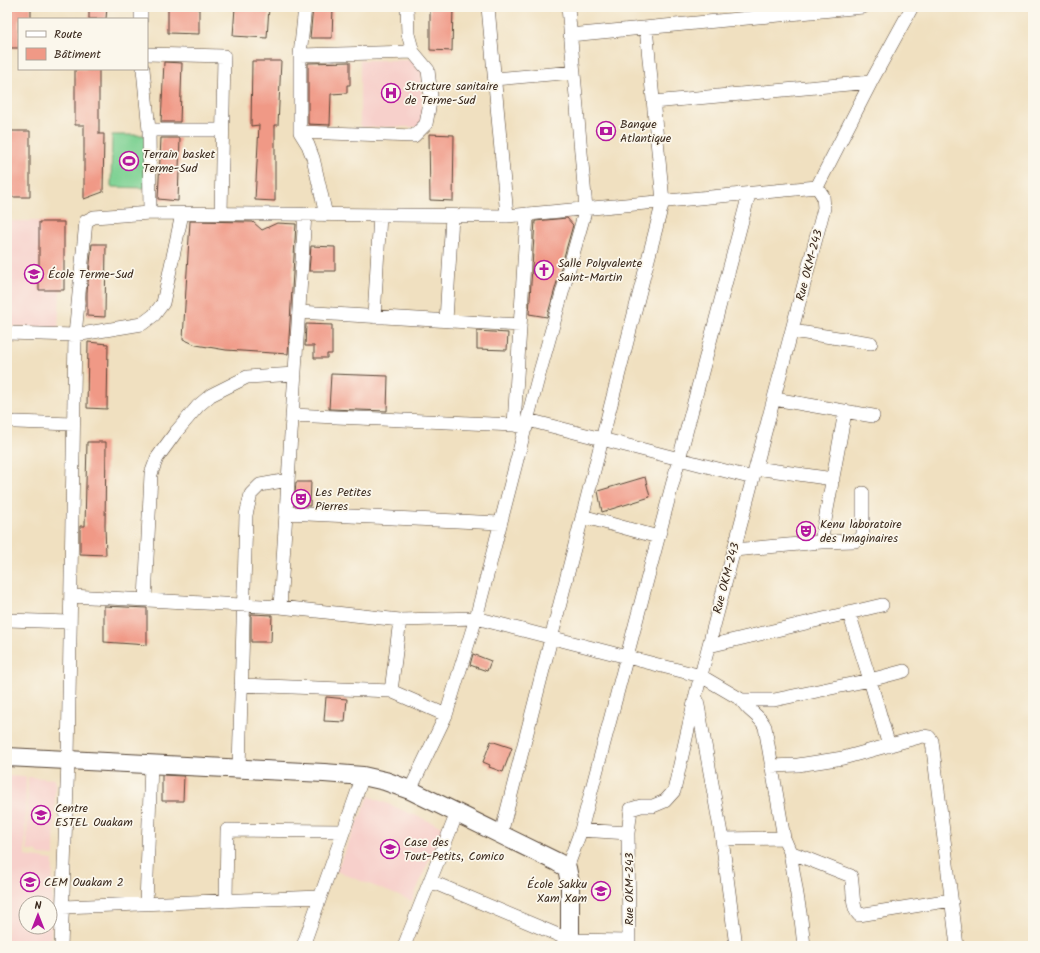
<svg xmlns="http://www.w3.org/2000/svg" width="1040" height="953" font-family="Kalam,sans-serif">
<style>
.built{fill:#f7d0cb;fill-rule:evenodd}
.green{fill:#7ed193;stroke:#5c7e58}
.building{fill:#f09986}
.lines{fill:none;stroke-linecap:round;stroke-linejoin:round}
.street-casing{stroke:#564536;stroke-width:14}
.secondary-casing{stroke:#564536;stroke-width:20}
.street{stroke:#fff;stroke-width:13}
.secondary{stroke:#fff;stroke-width:18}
.labels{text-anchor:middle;stroke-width:3.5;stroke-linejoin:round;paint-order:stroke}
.poi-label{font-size:12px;fill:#3b2a1e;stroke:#fbf7ec;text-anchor:start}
.street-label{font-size:12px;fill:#3b2a1e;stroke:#fbf7ec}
</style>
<rect width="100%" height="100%" fill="#fbf7ec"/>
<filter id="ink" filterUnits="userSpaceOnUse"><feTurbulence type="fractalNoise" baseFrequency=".025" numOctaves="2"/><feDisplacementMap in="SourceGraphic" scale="8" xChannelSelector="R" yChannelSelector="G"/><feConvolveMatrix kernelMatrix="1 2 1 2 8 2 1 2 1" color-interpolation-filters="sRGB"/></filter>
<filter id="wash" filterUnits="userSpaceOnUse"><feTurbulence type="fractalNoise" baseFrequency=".012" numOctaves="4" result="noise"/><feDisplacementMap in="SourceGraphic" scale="16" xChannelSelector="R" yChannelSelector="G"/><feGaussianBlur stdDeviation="0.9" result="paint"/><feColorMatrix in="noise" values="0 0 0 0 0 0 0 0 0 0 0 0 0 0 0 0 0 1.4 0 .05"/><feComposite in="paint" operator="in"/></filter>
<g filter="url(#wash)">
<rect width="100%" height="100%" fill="#f0e0c0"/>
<path class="built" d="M360 60H422V127H360Z
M7 221H64L58 328 7 326Z
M7 776 26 777 25 856 53 860 51 946H7ZM26 903H50V927H26Z
M28 777 55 779 54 856 39 855 36 851H27Z
M369 796 443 827 412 901 336 871Z"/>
<path class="green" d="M112 135H147L146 188 111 187Z"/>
<g id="blocks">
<path class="building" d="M7 7H31V19H19V48H7Z
M89 7H107L106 19H89Z
M168 7H199V34L168 33Z
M235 7H269L267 38 233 36Z
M313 7H333L332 38H310Z
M430 7H453L452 51 430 50Z
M252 61H281L278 125H275V201L255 200 259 125 251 126Z
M164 62 182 63 180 122H161Z
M350 62V85H347V93L331 94 330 125 308 124V63Z
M75 69H99V134H104L103 192 84 199V125H75Z
M7 131H30V197H7Z
M429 134 454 135 453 201 430 200Z
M161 138H180L178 201 158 199Z
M567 218 573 225 547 317 529 314 535 221Z
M190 221 253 222 262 230 277 223 296 224 288 354 226 350 196 345 183 339Z
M39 222H64V290H39Z
M92 244H106L105 317 87 316V292Z
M311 246 335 247V271H309Z
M306 324 332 325V354H327V358H314V346H305Z
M477 331 508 333 507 350 477 349Z
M88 342 108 344 107 409 87 408Z
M331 374 388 376 387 411 329 409Z
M87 442H106L105 526 106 555 80 554V526H85Z
M645 477 650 497 602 512 598 491Z
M296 482H311L310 506 294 505Z
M104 606 147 608V645L104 642Z
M251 614 272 615 271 642H251Z
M473 654 491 661 487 671 470 665Z
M326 697 347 699 345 722 324 721Z
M491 741 512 748 503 772 489 767 490 765 483 762Z
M162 775 184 776 183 801H162Z"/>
</g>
</g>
<g filter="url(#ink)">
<use href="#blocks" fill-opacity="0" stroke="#564536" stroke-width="1"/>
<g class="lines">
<g class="street-casing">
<path id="street" d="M141 7V19
M305 7 300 55V132L308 145 313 158 326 215
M488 7 507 216
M570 35 863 7
M147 54 224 56 221 214
M300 55 413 52 408 34 407 7
M143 69 149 130 150 213
M494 79 574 72
M653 102 871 82
M149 130H222
M300 132 414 136 426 124 431 97 428 70 413 52
M817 187 871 82 912 7
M299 312 520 325
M374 317 380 215
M446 321 452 216
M792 331 871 343
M7 333 75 335 142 324 154 315 163 303 182 214
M774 399 873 416
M292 415 514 425 526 428
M528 420 753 478
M16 422 73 424
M514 425 527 214
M756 468 833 479
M286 513 500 523
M582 516 658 537
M821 542 845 412
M734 550 821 542 855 541 860 539 863 535V493
M71 596 280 607 400 620 476 618 701 676 742 700
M145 600 151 474 157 458 176 432 198 406 211 395 247 377 295 374
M280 607 305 214
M849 613 870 680 889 746
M7 620 70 622
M709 646 882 605
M241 685 391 691 446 715
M391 691 400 620
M697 700 722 839 736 946
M771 766 798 765 843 758 923 736 929 737 932 741 957 946
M239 769 246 515 251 494 260 485 288 480
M410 790 446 715 476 618 537 382 586 208 568 7
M581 830 628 833
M501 834 663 201 646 28
M722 839 784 838
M790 852 851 876C854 887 851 908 859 915L951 900
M567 868 581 830 749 194
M430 881 570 940 629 941
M226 901 227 830 343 831
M146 904 151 764
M63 907 320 897
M61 946 68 760 75 335 86 221 94 217 150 213 507 216 817 187
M303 946 363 776
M404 946 457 813
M629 946 628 833 631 809 641 806H653L665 801 674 791 696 694 824 208 823 196 817 187
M804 946 801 919 790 852 784 838 765 727C760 715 748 712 742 700H774L870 680 904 671"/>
</g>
<g class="secondary-casing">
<path id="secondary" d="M7 757 324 773 363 776 385 781 410 790 557 862 567 868 570 883V946"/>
</g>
<use href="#street" class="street"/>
<use href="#secondary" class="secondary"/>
</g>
</g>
<defs>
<g id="hospital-ring" transform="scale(1)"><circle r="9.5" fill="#fbf7ec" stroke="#b5179e" stroke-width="1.5"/><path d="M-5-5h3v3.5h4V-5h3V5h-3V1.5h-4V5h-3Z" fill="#b5179e"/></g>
<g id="bank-ring" transform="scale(1)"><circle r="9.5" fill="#fbf7ec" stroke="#b5179e" stroke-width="1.5"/><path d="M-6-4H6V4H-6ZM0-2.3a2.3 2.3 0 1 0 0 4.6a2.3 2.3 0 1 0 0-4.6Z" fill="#b5179e"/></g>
<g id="stadium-ring" transform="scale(1)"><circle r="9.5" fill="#fbf7ec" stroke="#b5179e" stroke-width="1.5"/><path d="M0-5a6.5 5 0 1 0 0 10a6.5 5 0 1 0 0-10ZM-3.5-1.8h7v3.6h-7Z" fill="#b5179e"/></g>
<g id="church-ring" transform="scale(1)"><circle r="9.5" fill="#fbf7ec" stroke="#b5179e" stroke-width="1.5"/><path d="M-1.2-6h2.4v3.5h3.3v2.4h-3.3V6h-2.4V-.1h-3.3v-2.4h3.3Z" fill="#b5179e"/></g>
<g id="school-ring" transform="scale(1)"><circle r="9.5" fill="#fbf7ec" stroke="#b5179e" stroke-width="1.5"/><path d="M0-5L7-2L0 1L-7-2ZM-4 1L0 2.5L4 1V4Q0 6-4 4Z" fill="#b5179e"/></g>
<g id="theatre-ring" transform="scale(1)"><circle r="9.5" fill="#fbf7ec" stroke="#b5179e" stroke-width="1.5"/><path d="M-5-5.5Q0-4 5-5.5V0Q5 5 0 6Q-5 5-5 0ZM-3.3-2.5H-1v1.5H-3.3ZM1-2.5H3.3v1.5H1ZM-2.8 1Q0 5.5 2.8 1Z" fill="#b5179e"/></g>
</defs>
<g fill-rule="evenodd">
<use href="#hospital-ring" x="391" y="93"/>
<use href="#bank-ring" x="606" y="131"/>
<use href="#stadium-ring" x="129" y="161"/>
<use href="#church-ring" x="544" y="270"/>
<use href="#school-ring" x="34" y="274"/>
<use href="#theatre-ring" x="301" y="499"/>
<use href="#theatre-ring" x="806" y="531"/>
<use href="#school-ring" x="41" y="815"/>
<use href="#school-ring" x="390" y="849"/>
<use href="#school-ring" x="30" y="882"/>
<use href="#school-ring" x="601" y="891"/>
</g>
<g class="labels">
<g class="poi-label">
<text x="405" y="90">Structure sanitaire<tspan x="405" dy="14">de Terme-Sud</tspan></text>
<text x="620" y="128">Banque<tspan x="620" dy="14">Atlantique</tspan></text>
<text x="143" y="158">Terrain basket<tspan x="143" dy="14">Terme-Sud</tspan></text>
<text x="558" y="267">Salle Polyvalente<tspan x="558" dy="14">Saint-Martin</tspan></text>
<text x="48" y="278">École Terme-Sud</text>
<text x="315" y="496">Les Petites<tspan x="315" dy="14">Pierres</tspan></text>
<text x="820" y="528">Kenu laboratoire<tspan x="820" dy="14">des Imaginaires</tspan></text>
<text x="55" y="812">Centre<tspan x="55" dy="14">ESTEL Ouakam</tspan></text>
<text x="404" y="846">Case des<tspan x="404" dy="14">Tout-Petits, Comico</tspan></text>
<text x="44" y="886">CEM Ouakam 2</text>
<text x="587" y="888" text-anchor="end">École Sakku<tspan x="587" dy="14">Xam Xam</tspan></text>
</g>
<g class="street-label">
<text transform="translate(809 265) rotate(-75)" y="4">Rue OKM-243</text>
<text transform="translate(726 578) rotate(-75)" y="4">Rue OKM-243</text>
<text transform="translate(629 889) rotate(-90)" y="4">Rue OKM-243</text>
</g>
</g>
<rect width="1040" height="953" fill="none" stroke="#fbf7ec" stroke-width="24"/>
<rect x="18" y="18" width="130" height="52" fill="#fbf7ec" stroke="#aea59a"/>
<rect x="26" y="31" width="20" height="6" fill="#ffffff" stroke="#aea59a"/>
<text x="54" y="38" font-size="12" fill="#3b2a1e">Route</text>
<rect x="26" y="48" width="20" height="12" fill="#f09986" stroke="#aea59a"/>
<text x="54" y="58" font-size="12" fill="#3b2a1e">Bâtiment</text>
<g transform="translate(38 915)"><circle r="19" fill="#fbf7ec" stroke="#aea59a"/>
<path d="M0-3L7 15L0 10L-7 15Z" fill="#b5179e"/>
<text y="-6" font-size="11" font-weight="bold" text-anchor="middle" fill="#3b2a1e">N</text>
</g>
</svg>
